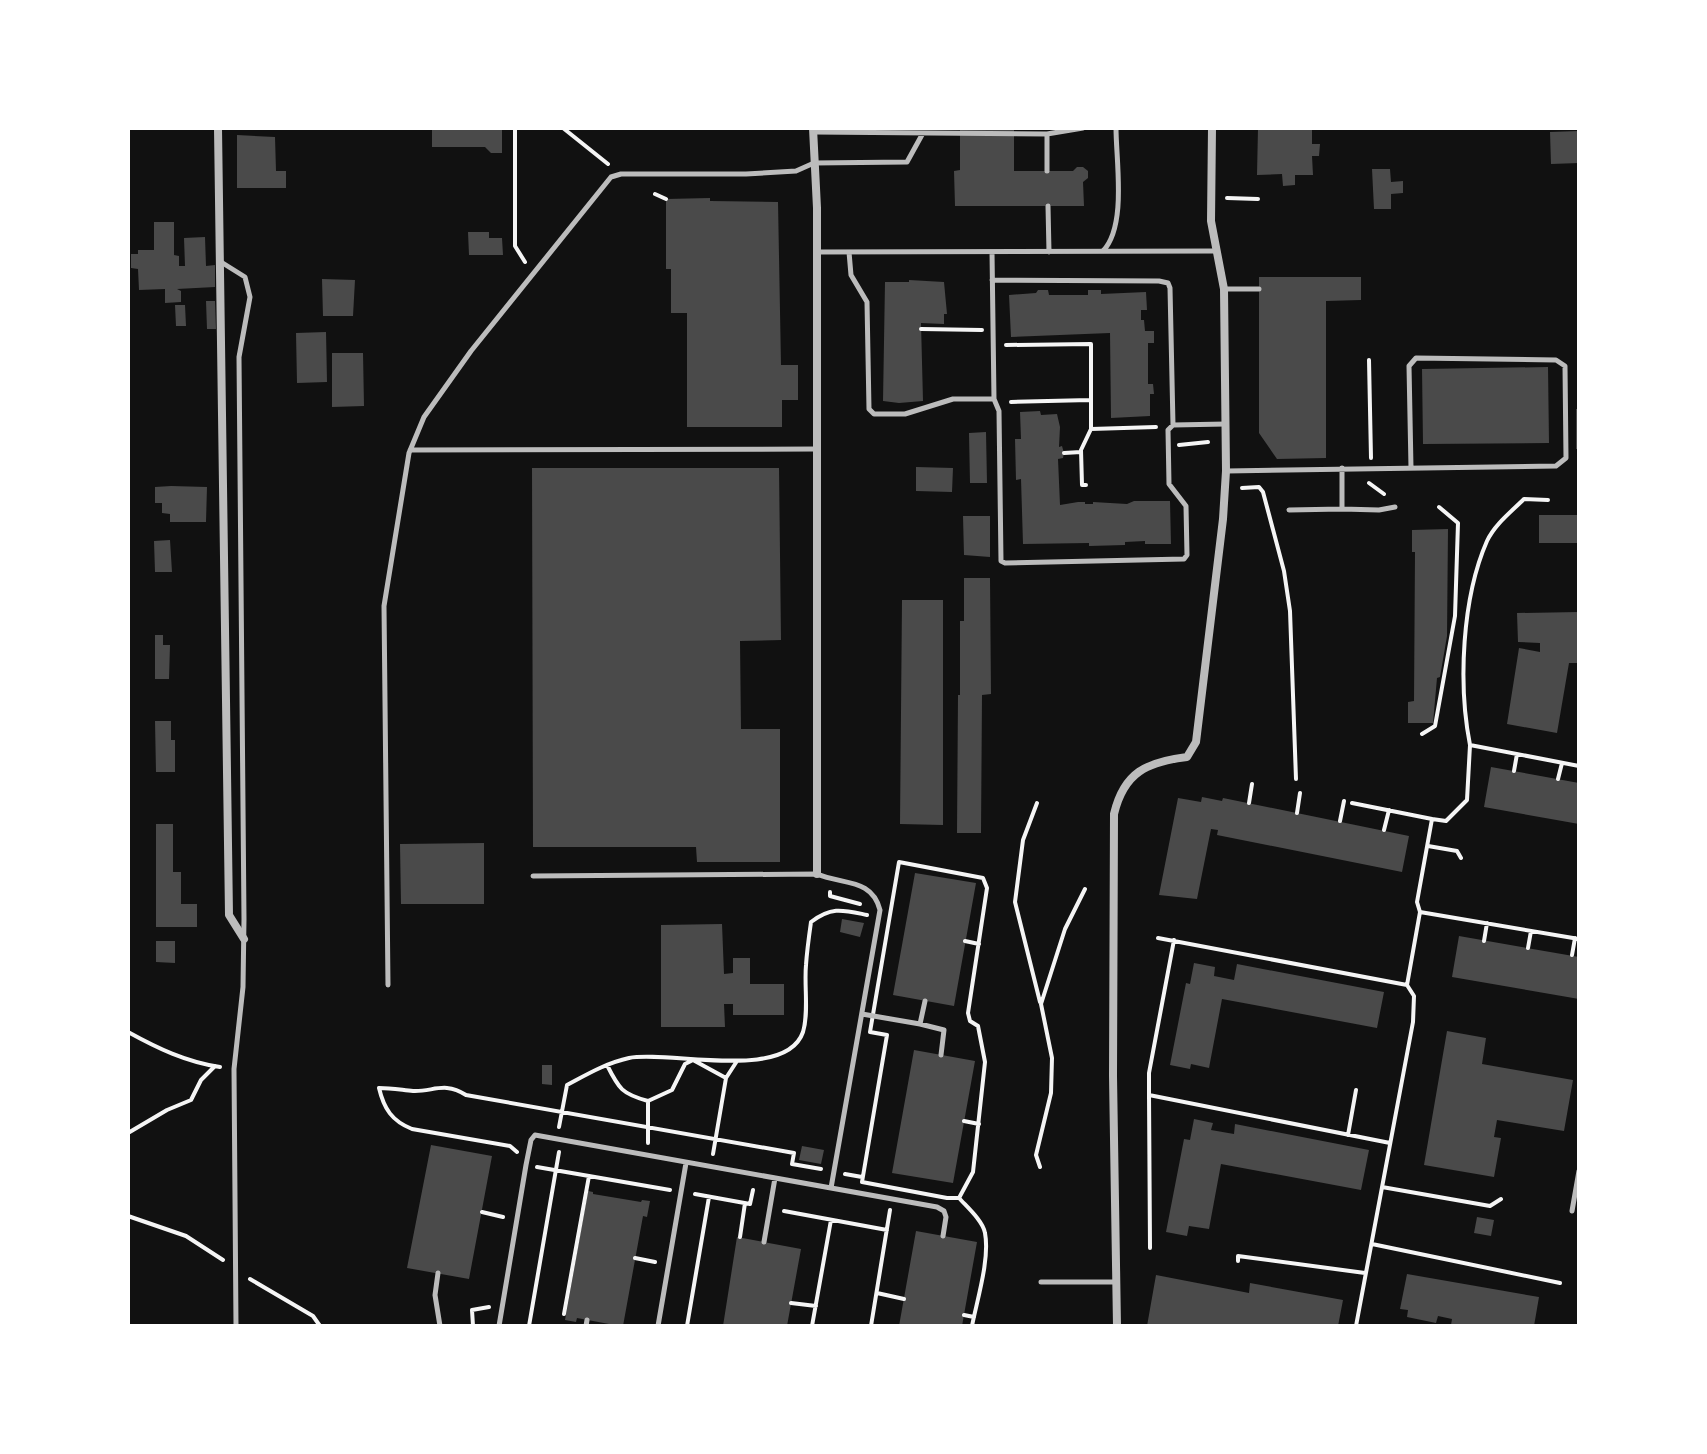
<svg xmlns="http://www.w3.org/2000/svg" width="1707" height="1454" font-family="Rubik,sans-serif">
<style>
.building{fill:#4a4a4a}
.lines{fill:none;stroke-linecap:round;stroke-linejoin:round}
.path{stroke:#f5f5f5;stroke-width:4}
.service{stroke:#bcbcbc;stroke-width:5}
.minor{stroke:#bcbcbc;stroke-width:8}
</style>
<rect width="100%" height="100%" fill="#111"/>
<path class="building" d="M432 128H502V153H491L485 147H432Z
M960 128H1014V171H1073L1077 167H1083L1088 171V178L1083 182 1084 206H955L954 171 960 170Z
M1258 128H1312V144H1320L1319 156H1312L1313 175H1295V185L1283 186 1282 174 1257 175Z
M1579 131V163L1551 164 1550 132Z
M237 135 275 137 276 171H286V188H237Z
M1372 169H1390L1391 182 1403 181V193L1391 194V209H1374Z
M710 198V201L778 202 781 365H798V400H782V427H687V313H671V269H666V199Z
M154 222H174V255L179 256V266H185L184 238 205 237 206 266 215 265V287L177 289 181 291V302L165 303V289L139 290 138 269 131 268V254H138V250H154Z
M468 232H489V238H502L503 255H469Z
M1259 277H1361V300L1326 301V458L1277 459 1259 433Z
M322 279 355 280 353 316H323Z
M909 280 944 282 947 314H944V324L921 323 923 401 899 403 883 401 885 282H909Z
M1038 290H1048L1049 295H1088V290H1101V294L1146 292 1147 310H1141V320H1144L1145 331H1154V343H1148V384H1153L1154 394H1150V416L1111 418 1110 333 1011 337 1009 295 1036 293Z
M206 301H215L216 329H207Z
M175 305H185L186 326H176Z
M326 332 327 382 297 383 296 333Z
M332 353H363L364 406 332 407Z
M1548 367 1549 443 1423 444 1422 369Z
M1576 409H1579V449H1576Z
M1040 411 1041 415 1057 414 1060 427 1059 447 1062 446 1064 453 1063 458 1058 459 1060 505 1078 502H1085V504H1093V502L1127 504 1134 501H1170L1171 544H1145V541L1125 542V545L1089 546V543L1023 544 1021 479 1016 480 1015 439H1021L1020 412Z
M986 432 987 483H970L969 433Z
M916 467 953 468 952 492 916 491Z
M532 468H779L781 640 740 641 741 729H780V862H697L696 847H533Z
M171 486 207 487 206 522H170V514L162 513V503H155V487Z
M1539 515H1579V543H1539Z
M963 516H990V557L964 555Z
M1448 529 1447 636 1440 677 1437 678 1433 723H1408V702L1414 701 1415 552H1412V530Z
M170 540 172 572H155L154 541Z
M964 578H990L991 694 982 695 981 833H957L958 695H960V621H964Z
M902 600H943V825L900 824Z
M1579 612V663H1569L1557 733 1507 724 1519 648 1540 652V643L1518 642 1517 613Z
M155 635H163V645H170L169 679H155Z
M155 721H171V740H175V772H156Z
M1491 767 1579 783V824L1484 807Z
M1202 797 1222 801 1223 798 1409 836 1402 872 1217 835 1218 830 1211 829 1197 899 1159 895 1178 798 1201 802Z
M156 824H173V872H181V904H197V927H156Z
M484 843V904H401L400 844Z
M915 873 976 883 954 1006 893 995Z
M842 919 864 923 860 937 840 932Z
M722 924 724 974 733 973V958H750V984H784V1015H733V1004H724L725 1027H661V925Z
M1459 936 1579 957V999L1452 977Z
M156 941H175V963L156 962Z
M1194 963 1215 967 1214 976 1234 980 1237 964 1384 992 1377 1028 1222 999 1209 1068 1191 1064 1190 1069 1170 1065 1186 983 1190 984Z
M1447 1031 1486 1038 1482 1064 1573 1080 1564 1131 1497 1120 1494 1137 1501 1138 1494 1177 1424 1165Z
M914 1050 975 1061 953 1183 892 1173Z
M542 1065H552V1085L542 1084Z
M1194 1119 1213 1123 1211 1130 1234 1134 1235 1124 1369 1150 1361 1190 1221 1164 1209 1229 1189 1226 1187 1236 1166 1232 1184 1139 1190 1140Z
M431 1145 492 1156 469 1279 407 1268Z
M802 1146 824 1150 821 1164 799 1160Z
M588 1191 593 1192V1194L641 1202 642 1200 650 1201 647 1217 643 1216 623 1326H609V1324L577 1318 576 1322 565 1320Z
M1477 1217 1494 1220 1491 1236 1474 1233Z
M916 1231 977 1242 962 1326H899Z
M737 1237 801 1249 787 1326H723Z
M1407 1274 1539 1297 1534 1326H1459L1451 1325 1452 1319 1438 1316 1436 1323 1407 1317 1408 1310 1400 1309Z
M1156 1275 1249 1293 1250 1283 1343 1300 1338 1326H1147Z"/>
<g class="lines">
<path class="path" d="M515 128V246L525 262
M563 128 608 164
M655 194 666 199
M1227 198 1258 199
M921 329 982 330
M1006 345 1091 344V429L1156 427
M1369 360 1371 458
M1011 402 1090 400
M1179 445 1208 442
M1064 453 1081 452
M1369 483 1384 494
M1086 485H1082L1081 450 1091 429
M1242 488 1259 487 1263 492 1284 571 1290 611 1296 779
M1422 734 1435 726 1455 616 1458 523 1439 507
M1470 745C1458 684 1462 598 1487 541 1495 524 1511 512 1524 499L1548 500
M1514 771 1517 754
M1558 779 1562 763
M1037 803 1023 840 1015 902 1040 1002
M1249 803 1252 784
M1352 803 1432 819
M1297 813 1300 793
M1340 821 1344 801
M1384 830 1389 810
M1428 846 1457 851 1461 858
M899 862 983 878 987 888 968 1013 970 1021 978 1026 985 1062 973 1172 959 1198H947L862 1182 887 1035 870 1032Z
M830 892V896L860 904
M1420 912 1579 939
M1158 938 1407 985
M965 941 979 944
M1484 941 1487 923
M1528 948 1531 931
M1572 955 1575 938
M128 1032C157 1048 186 1062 220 1067
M607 1065C619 1089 622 1094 648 1101L672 1090 685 1064 693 1060 726 1078
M1149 1095V1073L1174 940
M964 1121 979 1124
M559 1127 567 1085C586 1075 606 1063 629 1058 668 1050 786 1082 803 1032 809 1012 804 986 806 965 807 950 809 936 811 922 832 906 843 910 867 915
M128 1133 167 1110 191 1100 201 1080 215 1066
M1348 1135 1356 1090
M648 1143V1101
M517 1152 510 1146 412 1129C392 1121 384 1109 379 1088 391 1088 402 1090 413 1091 433 1092 444 1081 466 1095L794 1153 792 1164 821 1169
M713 1154 726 1078 737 1061
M537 1167 670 1190
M1040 1167 1036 1155 1051 1093 1052 1058 1041 1004 1065 929 1085 889
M845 1174 862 1177
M1382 1187 1490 1206 1501 1199
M695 1194 750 1204 753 1190
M959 1198C967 1207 983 1221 985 1233 990 1259 977 1300 972 1326
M784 1211 887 1230
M482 1212 503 1217
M128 1216 186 1236 223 1260
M740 1237 745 1203
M1372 1244 1560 1283
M1150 1248 1149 1095 1390 1143
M635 1258 655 1262
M1238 1261V1256L1365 1273
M250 1279 313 1316 320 1326
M877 1293 904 1299
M791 1303 816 1306
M564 1314 589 1176
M964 1315 974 1317
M473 1326 472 1310 489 1307
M529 1326 559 1152
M687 1326 709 1197
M812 1326 831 1220
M871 1326 890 1210
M1356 1326 1413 1022 1414 996 1407 985 1420 912 1417 902 1432 819 1446 821 1467 800 1470 745 1579 766"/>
<path class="service" d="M814 132 1047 134 1083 128
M1047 134V171
M1048 206 1049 252
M1103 251C1127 226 1116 161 1116 128
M818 252 1216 251
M849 252 851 275 867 302 869 409 874 414H905L953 399H994
M992 252 994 399 999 411 1001 561 1005 563 1184 559 1187 555 1186 506 1169 484 1168 430 1173 425 1226 424
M221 262 245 277 250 297 239 357 244 919 243 987 234 1069 236 1326
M992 280 1159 281 1168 283 1170 288 1173 425
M1224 289H1259
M410 450 816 449
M1342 468V509L1379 510 1395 507
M1227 471 1556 466 1566 458 1565 366 1556 360 1416 358 1409 366 1411 468
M1289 510 1342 509
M533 876 817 874C843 885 872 878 880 910L831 1188
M388 985 384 606 409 453 424 417 471 351 611 177 621 174H746L796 171 814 163 907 162 923 133
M862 1014 920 1024 925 1001
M920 1024 944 1030 941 1055
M1572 1211 1579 1171
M764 1242 775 1178
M438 1273 435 1295 440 1326
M1041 1282H1116
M499 1326 526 1165 531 1140 535 1135 937 1207 944 1211 946 1217 943 1236
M586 1326 587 1320
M658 1326 686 1163"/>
<path class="minor" d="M218 128 229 915 244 939
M813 128 817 208V874
M1117 1326 1113 1076 1114 814C1124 772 1147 762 1187 757L1196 742 1223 519 1226 471 1224 289 1211 221 1212 128"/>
</g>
<rect width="1707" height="1454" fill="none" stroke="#ffffff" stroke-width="260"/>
</svg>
